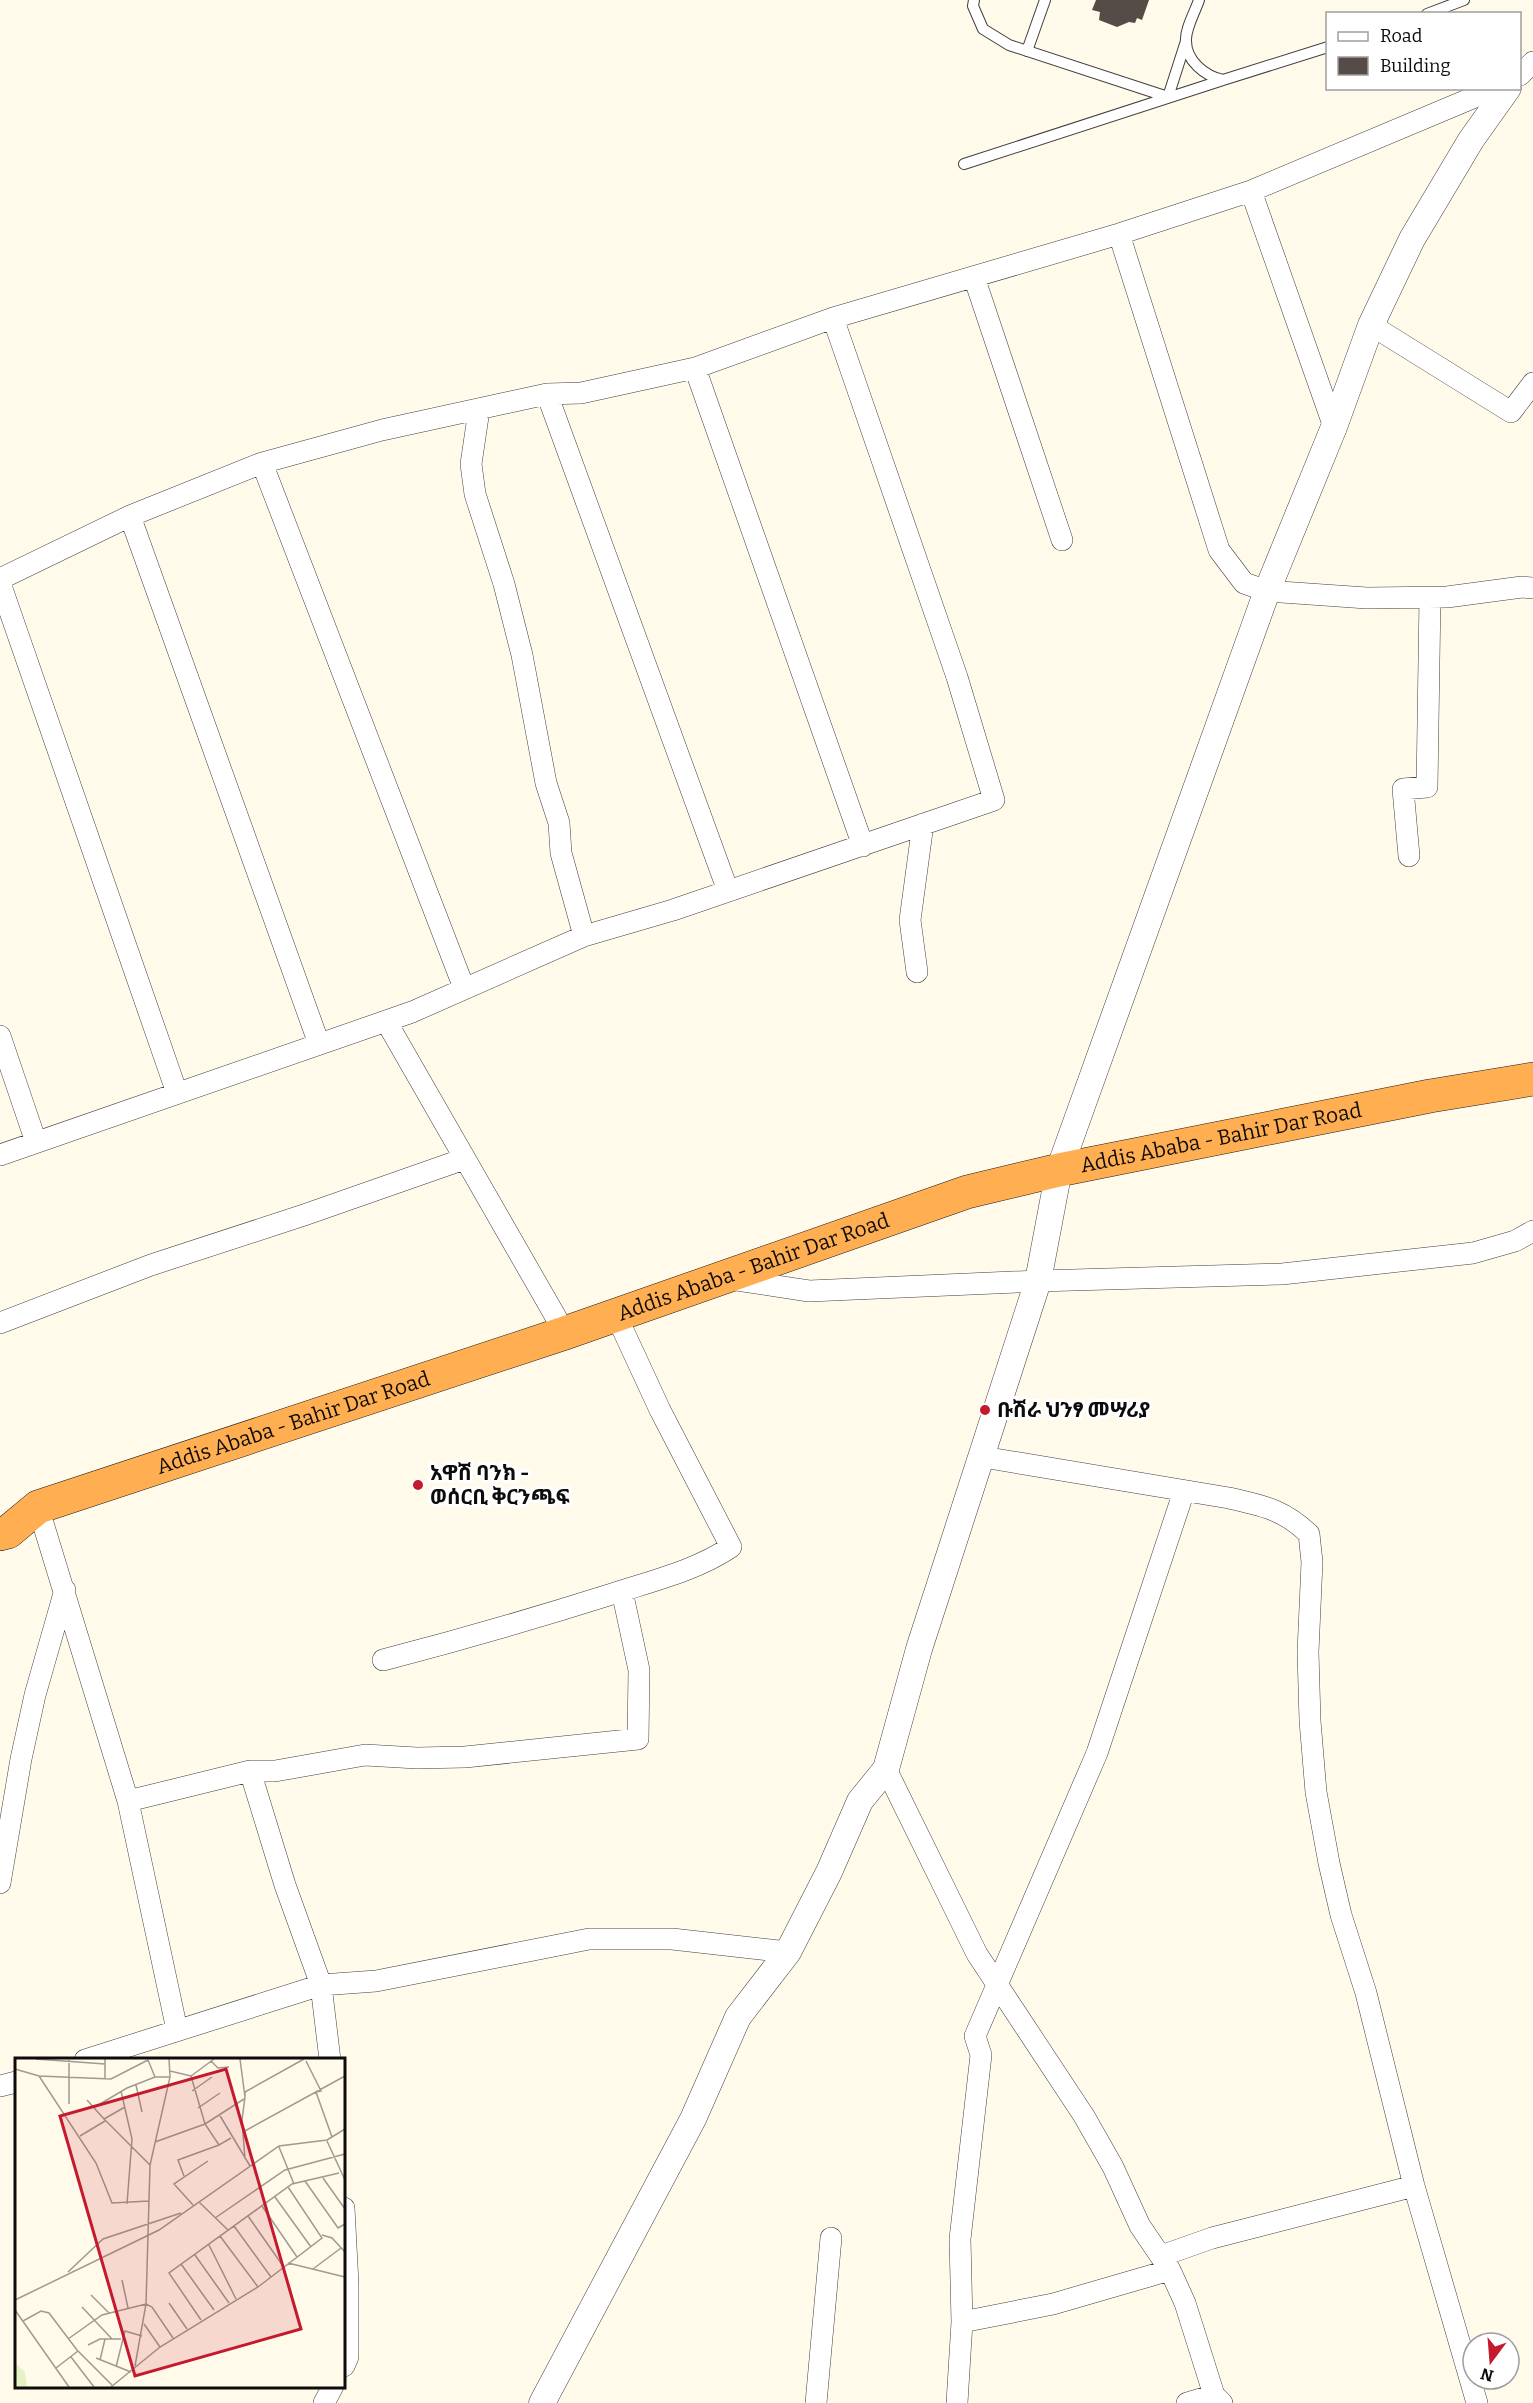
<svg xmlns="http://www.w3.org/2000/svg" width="1533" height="2403" font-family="Bitter,'Noto Sans Ethiopic',serif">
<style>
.building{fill:#554c47}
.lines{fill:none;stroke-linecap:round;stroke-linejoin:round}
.service-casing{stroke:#3f3f3f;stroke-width:12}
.minor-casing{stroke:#3f3f3f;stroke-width:22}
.tertiary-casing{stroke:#3f3f3f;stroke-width:27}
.trunk-casing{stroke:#1d1d1d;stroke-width:34}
.service{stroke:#fff;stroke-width:10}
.minor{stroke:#fff;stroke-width:21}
.tertiary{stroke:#fff;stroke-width:26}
.trunk{stroke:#ffae51;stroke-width:33}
.poi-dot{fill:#c51a2d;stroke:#fff;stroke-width:2}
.labels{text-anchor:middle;stroke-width:6;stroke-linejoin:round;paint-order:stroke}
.street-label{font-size:21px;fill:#0c0c0c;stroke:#fff}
.poi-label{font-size:21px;font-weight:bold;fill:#0c0c0c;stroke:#fff;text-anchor:start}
.inset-road{fill:none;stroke:#9e9b91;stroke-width:1.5}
.view{fill:#c51a2d;fill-opacity:0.15;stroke:#c51a2d;stroke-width:3}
.inset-edge{fill:none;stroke:#0c0c0c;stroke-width:3}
</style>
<rect width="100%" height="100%" fill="#fffaea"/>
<path class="building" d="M1096 0H1149L1142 20 1137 18 1135 23 1129 22 1117 27 1099 20 1100 12 1092 10Z"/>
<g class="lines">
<g class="service-casing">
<path id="service" d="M974 0 973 6 983 29 1009 45 1168 97 1186 41
M1199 0C1195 12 1185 29 1186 41 1186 61 1205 76 1223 80L1328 47
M1427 14 1464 0
M1027 51 1045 0
M964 164 1223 80"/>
</g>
<g class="minor-casing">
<path id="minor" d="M1520 75 1533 62
M1251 191 1334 427
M1119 234 1219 550 1244 583 1267 591 1367 598 1447 597 1522 587 1533 588
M974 277 1062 540
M1371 325 1511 412 1533 383
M695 368 863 846
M547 394 728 891
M479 410 471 464 475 494 504 584 522 655 546 783 559 823 561 853 584 936
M262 463 464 988
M130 516 319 1044
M0 579 130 516 262 463 382 430 547 394 581 393 695 368 833 318 1119 234 1251 191 1496 88
M0 583 177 1093
M1409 856 1403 789 1427 787 1430 597
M917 972 910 920 923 824
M386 1021 565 1333
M0 1036 36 1142
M0 1155 412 1012 584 936 673 910 994 800 957 677 833 318
M730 1279 809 1291 1038 1281 1282 1274 1473 1253 1515 1241 1533 1231
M0 1323 151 1265 304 1215 464 1159
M983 1457 1229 1498C1263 1506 1283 1509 1309 1534L1312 1562 1308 1652 1310 1721 1316 1792 1329 1863 1341 1915 1366 1993 1414 2186 1477 2403
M38 1507 128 1801 177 2030
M383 1660C460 1640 536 1618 612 1594 652 1581 695 1571 731 1547L660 1410 616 1315
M886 1769 977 1954 1084 2116 1113 2167 1140 2226 1170 2270 1053 2304 962 2322
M250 1771H275L365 1755 417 1758 465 1757 638 1739 639 1670 622 1591
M128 1801 250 1771 285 1885 321 1985 330 2060
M0 1883 21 1759 35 1695 65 1590
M85 2060 321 1985 376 1981 589 1939H672L788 1952
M0 2086 16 2082
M344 2208 348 2284V2357L344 2366
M1161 2256 1212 2238 1414 2186
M1170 2270 1185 2303 1214 2395 1222 2403
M324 2403 333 2386
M816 2403 831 2238
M957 2403 962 2322 960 2239 981 2055 975 2036 1097 1753 1184 1491
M1187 2403 1214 2395"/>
</g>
<g class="tertiary-casing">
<path id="tertiary" d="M542 2403 693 2119 738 2017 788 1952 829 1872 860 1801 886 1769 919 1649 1038 1281 1059 1170 1267 591 1334 427 1371 325 1412 239 1471 140 1508 88"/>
</g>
<g class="trunk-casing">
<g id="trunk">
<path id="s1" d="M0 1534 8 1532 38 1507 565 1333 967 1192 1059 1170 1430 1096 1533 1079"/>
</g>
</g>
<use href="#service" class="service"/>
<use href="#minor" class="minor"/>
<use href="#tertiary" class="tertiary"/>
<use href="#trunk" class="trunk"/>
</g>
<g class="poi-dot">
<circle cx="985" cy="1410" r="6"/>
<circle cx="418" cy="1485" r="6"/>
</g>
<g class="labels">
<g class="street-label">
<text dy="7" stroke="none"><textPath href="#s1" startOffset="1288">Addis Ababa - Bahir Dar Road</textPath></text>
<text dy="7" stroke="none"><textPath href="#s1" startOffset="802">Addis Ababa - Bahir Dar Road</textPath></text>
<text dy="7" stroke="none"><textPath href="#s1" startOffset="316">Addis Ababa - Bahir Dar Road</textPath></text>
</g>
<g class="poi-label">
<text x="997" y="1417">ቡሽራ ህንፃ መሣሪያ</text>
<text x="430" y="1480">አዋሽ ባንክ -<tspan x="430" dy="24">ወሰርቢ ቅርንጫፍ</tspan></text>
</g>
</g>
<g transform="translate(15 2058)">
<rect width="330" height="330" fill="#fffaea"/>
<path d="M0 305 10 314 12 329H0Z" fill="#e5f3c4"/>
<path class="inset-road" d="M21 1 90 6M90 1V21M225 1 230 39 227 62 230 101M54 2V46M133 2 140 19M196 3 203 10 214 9M291 3 306 33 301 34 317 79M0 11 24 18 96 21 133 2M155 13 176 18 199 1M24 18 81 105 97 145 134 143M176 18 190 66 204 87 216 80M121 27 127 54M106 33 117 81 112 146M177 33 197 19M230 38V34L289 1M72 42 89 61M80 49 112 30 140 19H155M110 49 89 61 135 107M183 50 205 35M204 56 235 108M228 74 330 18M65 78 90 63M312 83 330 122M140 84 190 66 229 41M264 89 279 126M169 118 163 102 204 87M308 120 330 151M290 123 323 170 330 166M260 139 296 189M184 144 213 172M178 147 159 126 193 103M247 148 282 199M233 158 268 208M200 160 270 112 330 96M219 168 256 219M307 177 317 180 330 194M205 178 243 229M194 187 221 241M180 197 214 245M273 205 330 219M166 206 199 252M298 211 326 190M53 214 88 181 166 155M107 222 113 250M76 237 94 255M0 242 144 172 264 88 312 82 330 71M154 245 172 271M67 249 97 281M0 252 54 329M186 262 154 215 277 126 324 115M8 263 26 253 34 255 62 292 97 327M129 266 145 289M53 281 87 257 131 246 137 249 158 280M73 287 85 281H106M56 299 79 329M81 300 116 314M85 302 90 281M120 308 131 246 135 107 155 19 154 1M101 309 110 273 127 278M41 310 63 293M96 329 145 289 243 229 307 180 273 129"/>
<path class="view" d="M211 11 286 271 120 318 45 58Z"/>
<rect width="330" height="330" class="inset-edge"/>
</g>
<rect x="1326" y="12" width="195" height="78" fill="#ffffff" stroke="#9e9e9e" stroke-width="1.5"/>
<rect x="1338" y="32" width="30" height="9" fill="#ffffff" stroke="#9e9e9e" stroke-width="1.5"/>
<text x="1380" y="42" font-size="18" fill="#0c0c0c">Road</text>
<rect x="1338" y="57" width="30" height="18" fill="#554c47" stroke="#9e9e9e" stroke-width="1.5"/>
<text x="1380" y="72" font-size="18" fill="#0c0c0c">Building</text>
<g transform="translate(1491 2361) rotate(196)"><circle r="28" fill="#ffffff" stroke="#9e9e9e" stroke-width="1.5"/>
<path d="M0-4.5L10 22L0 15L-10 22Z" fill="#c51a2d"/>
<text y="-9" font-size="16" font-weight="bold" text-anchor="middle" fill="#0c0c0c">N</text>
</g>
</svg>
